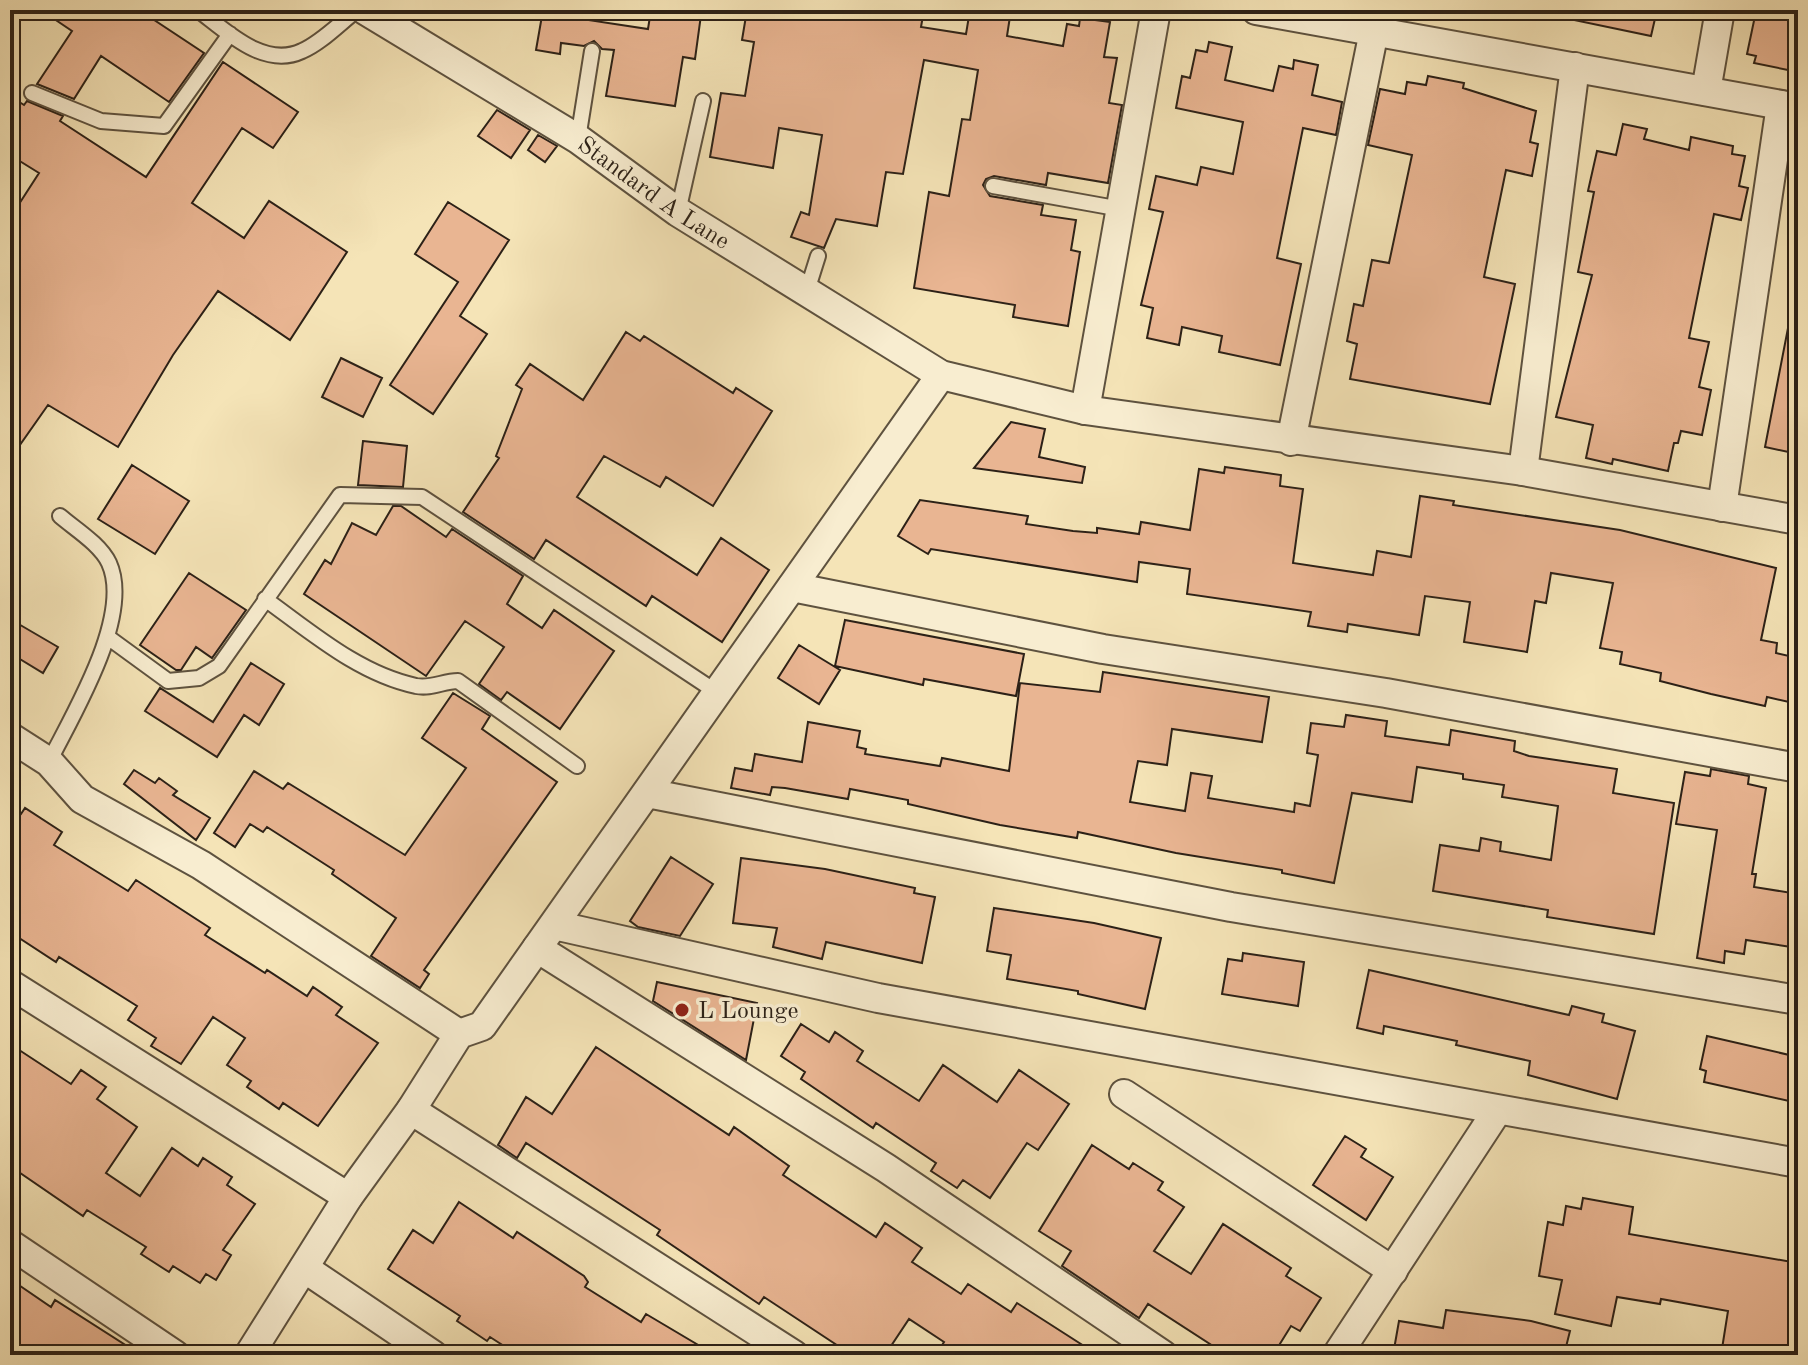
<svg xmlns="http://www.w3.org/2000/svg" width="1808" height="1365" font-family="'Old Standard TT',serif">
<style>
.building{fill:#e9b592;stroke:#2c2117;stroke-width:2}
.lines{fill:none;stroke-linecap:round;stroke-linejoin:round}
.service-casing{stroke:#5e523f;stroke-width:18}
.minor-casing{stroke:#5e523f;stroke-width:32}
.service{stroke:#f8edd0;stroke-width:14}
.minor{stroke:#f8edd0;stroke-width:28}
.poi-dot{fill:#8f2418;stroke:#f8edd0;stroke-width:3}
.labels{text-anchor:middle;stroke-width:7;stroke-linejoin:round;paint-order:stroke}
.street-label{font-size:24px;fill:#2c2117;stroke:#f8edd0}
.poi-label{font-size:24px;fill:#2c2117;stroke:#f8edd0;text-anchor:start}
</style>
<rect width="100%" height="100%" fill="#f5e4b7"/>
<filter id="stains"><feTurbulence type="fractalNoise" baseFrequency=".0025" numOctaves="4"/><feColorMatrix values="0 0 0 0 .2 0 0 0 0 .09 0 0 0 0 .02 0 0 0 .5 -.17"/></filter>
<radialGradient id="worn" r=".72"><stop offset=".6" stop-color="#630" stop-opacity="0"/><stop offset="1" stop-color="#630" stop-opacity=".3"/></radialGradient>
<path class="building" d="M41 10H139L204 53 169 102 101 56 74 99 37 84 72 31Z
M543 10H589L588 20 648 29 651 10 701 15 695 59 683 57 675 106 606 96 614 50 602 49 594 41 584 46 561 43 560 54 536 50Z
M747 10H924L921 27 966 34 970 10H1011L1007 36 1063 46 1067 24 1079 26 1080 18 1110 22 1104 57 1117 58 1109 103 1122 105 1108 183 1048 173 1046 185 994 176 986 179 983 185 990 196 1043 205 1041 215 1076 220 1071 250 1080 252 1068 326 1013 317 1015 305 914 288 929 192 949 196 962 119 970 120 978 70 924 60 903 174 886 172 877 226 836 219 824 248 791 237 801 212 809 215 822 135 779 128 773 168 710 157 721 93 745 96 754 42 742 40Z
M1575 10H1657L1651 36 1574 20Z
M1761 10H1798V72L1754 63 1756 56 1747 54 1755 16 1759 17Z
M1209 42 1232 47 1225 80 1273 91 1279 66 1293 69 1294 60 1318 65 1312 95 1342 102 1336 135 1303 128 1277 258 1301 264 1280 365 1219 352 1222 336 1182 327 1179 345 1147 338 1153 308 1141 305 1163 212 1149 209 1156 176 1197 185 1201 167 1233 174 1243 122 1176 108 1182 76 1190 78 1196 50 1207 52Z
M223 62 298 112 273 148 242 128 192 203 244 238 269 201 347 252 290 340 218 291 173 355 118 447 48 405 10 459V218L39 173 10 155V96L24 105 27 101 63 116 60 121 146 177Z
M1428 76 1464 83 1463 88 1536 111 1530 142 1538 144 1532 176 1506 170 1484 277 1515 284 1490 404 1350 379 1357 344 1347 341 1354 304 1363 306 1372 260 1389 263 1412 155 1368 145 1380 89 1405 94 1407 82 1426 85Z
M497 110 530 130 511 158 478 136Z
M1623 124 1647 129 1644 139 1689 150 1691 137 1733 146 1732 154 1745 156 1739 186 1748 188 1741 220 1714 214 1689 338 1709 342 1699 387 1711 390 1702 435 1681 431 1678 443H1674L1668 471 1613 459 1612 464 1586 458 1593 425 1556 417 1592 275 1578 272 1594 192 1588 191 1597 151 1616 155Z
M538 135 557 146 545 162 528 150Z
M448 202 509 240 460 316 487 334 433 414 390 385 458 282 415 254Z
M1788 328 1798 329V454L1765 447Z
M626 332 640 341 644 336 733 393 736 388 772 411 713 506 666 477 660 487 604 456 577 497 697 575 721 538 769 570 722 642 652 596 646 606 546 540 534 559 463 512 499 458 496 456 522 389 516 385 530 364 583 400Z
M341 358 382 378 363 417 322 397Z
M1011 422 1045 429 1039 457 1085 467 1082 483 974 468Z
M363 441 407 446 403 487 358 485Z
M132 465 189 501 155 554 98 519Z
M1225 467 1281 475 1280 486 1303 489 1293 563 1373 575 1377 551 1411 557 1420 496 1454 501 1453 505 1620 530 1776 568 1761 640 1777 643 1776 653 1798 658V704L1767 697 1765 706 1711 694 1660 681 1661 673 1620 664 1622 652 1600 648 1613 583 1551 573 1546 603 1535 601 1527 652 1464 642 1470 602 1425 596 1419 635 1348 624 1347 632 1308 626 1311 612 1187 594 1190 569 1139 562 1137 582 931 549 928 554 898 536 920 500 1028 516 1026 524 1073 531 1097 533V528L1139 534 1141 522 1190 530 1199 469 1224 473Z
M393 506H401L446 537 452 529 523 576 507 604 542 628 554 610 614 651 560 729 507 692 501 700 479 684 504 647 465 621 426 676 304 594 325 560 331 564 352 523 376 535Z
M189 573 246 610 212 658 196 647 181 670H176L140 645Z
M10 619 58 647 43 673 10 653Z
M845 620 1024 654 1016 696 924 679 923 685 835 666Z
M799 645 840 670 819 704 778 678Z
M251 663 284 684 259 725 244 715 217 757 145 711 160 688 213 722Z
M1103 672 1269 697 1262 742 1172 729 1167 765 1138 761 1130 802 1185 811 1191 773 1212 776 1208 798 1294 812 1295 803 1310 806 1318 755 1307 753 1311 723 1344 727 1346 715 1387 721 1385 736 1449 745 1451 730 1515 741 1514 751 1529 756 1617 769 1613 793 1674 803 1654 934 1547 917 1548 910 1433 891 1440 845 1479 851 1481 838 1501 842 1500 851 1551 860 1558 806 1502 797 1504 785 1463 779V774L1417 767 1412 802 1352 793 1334 883 1282 873V870L1176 853 1078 832 1077 838 1000 825 908 804V800L850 789 848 799 785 788 772 787 770 795 731 788 735 768 752 771 755 754 802 762 808 722 860 731 857 747 866 749 865 754 940 766 942 758 1009 771 1020 683 1100 692Z
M453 693 490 716 482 729 557 782 424 970 429 974 420 988 371 956 396 918 332 874 334 870 267 827 263 832 250 824 235 847 214 833 254 771 283 789 288 783 405 855 466 768 422 738Z
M1711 769 1749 776 1748 784 1766 788 1752 874H1756L1754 887 1798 894V948L1746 940 1744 954 1725 951 1724 963 1697 958 1717 830 1676 824 1685 772 1710 776Z
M134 770 155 783 159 778 177 791 173 795 210 818 196 840 124 784Z
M10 807 21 814 25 808 62 832 54 845 128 891 136 880 210 928 205 935 265 973 267 970 307 996 313 987 342 1007 336 1015 378 1043 318 1126 283 1103 279 1109 247 1087 251 1081 227 1065 245 1038 213 1017 181 1064 151 1046 156 1038 128 1020 137 1006 59 957 56 962 10 932Z
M671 857 713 884 680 936 638 927 630 921Z
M741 858 825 869 915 888 914 893 935 897 922 963 826 942 822 959 773 947 777 928 733 923Z
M994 908 1094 923 1161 938 1145 1009 1078 994V991L1007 979 1011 955 987 951Z
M1243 953 1304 962 1298 1006 1222 994 1228 959 1242 961Z
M1369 970 1569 1015 1572 1006 1604 1014 1602 1022 1635 1031 1617 1099 1528 1075 1530 1061 1456 1045 1457 1041 1384 1026 1383 1034 1357 1028Z
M657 982 757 1003 746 1060 653 1001Z
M801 1024 829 1042 835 1032 863 1051 857 1061 919 1101 943 1065 997 1102 1019 1070 1069 1104 1038 1150 1027 1143 990 1198 963 1180 957 1188 931 1171 936 1163 876 1123 873 1128 801 1079 805 1072 781 1056Z
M1707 1036 1798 1057V1103L1704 1082 1706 1071 1700 1069Z
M10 1044 71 1084 81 1070 106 1087 97 1099 137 1127 106 1173 140 1196 172 1148 198 1166 203 1158 232 1177 227 1185 255 1204 223 1250 231 1255 216 1280 206 1274 200 1283 173 1266 169 1272 141 1254 146 1247 87 1210 83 1216 10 1166Z
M596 1047 729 1135 734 1127 789 1166 783 1175 876 1237 885 1223 922 1248 912 1262 961 1294 968 1284 1011 1312 1017 1303 1098 1355H936L944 1342 909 1319 885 1355H852L764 1297 759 1304 657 1235 660 1230 526 1143 517 1158 498 1145 526 1097 552 1114Z
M1345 1136 1366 1149 1361 1157 1393 1177 1366 1220 1313 1185Z
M1092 1145 1129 1169 1133 1163 1163 1182 1158 1190 1184 1207 1154 1251 1191 1274 1223 1224 1291 1268 1286 1276 1321 1298 1300 1331 1291 1326 1273 1355H1227L1148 1304 1139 1318 1062 1266 1071 1251 1039 1231Z
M1583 1198 1633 1207 1629 1234 1792 1262 1790 1271 1798 1272V1355H1721L1728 1311 1661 1299 1660 1304 1617 1297 1611 1326 1555 1314 1562 1280 1539 1276 1548 1222 1563 1225 1566 1206 1581 1209Z
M459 1202 513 1238 517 1232 584 1276 588 1282 585 1287 641 1322 646 1314 715 1355H518L490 1337 487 1341 457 1321 460 1316 388 1269 413 1230 433 1243Z
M10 1279 51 1307 55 1300 141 1355H10Z
M1446 1310 1531 1321 1570 1331 1564 1355H1522L1474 1348 1473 1355H1393L1399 1321 1443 1328Z"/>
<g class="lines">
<g class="service-casing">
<path id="service" d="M198 10C226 31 264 69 302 51 321 43 340 23 357 10
M32 93 101 121 164 126 230 34
M578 139 592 51
M993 186 1121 209
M678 212 703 101
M807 291 818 256
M265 599C311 632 359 674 416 686 432 689 443 681 458 681L577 766
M109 638 168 681 199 678 219 666 340 495 422 497 718 693
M49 762C73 714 133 616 109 563 100 544 75 529 60 516"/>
</g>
<g class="minor-casing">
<g id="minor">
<path id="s1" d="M365 10 578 139 678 212 941 375 1085 410 1523 471 1798 520"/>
<path d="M1256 10 1798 108"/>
<path d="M1706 91 1720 10"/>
<path d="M1085 410 1156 10"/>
<path d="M1291 441 1374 31"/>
<path d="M1523 471 1575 67"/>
<path d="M1722 507 1781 105"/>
<path d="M792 587 1103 649 1386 693 1798 768"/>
<path d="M10 737 49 762 82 799 201 865 459 1034"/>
<path d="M647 793 1231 907 1798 1000"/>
<path d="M554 925 878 998 1798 1163"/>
<path d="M537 948 886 1168 1163 1355"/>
<path d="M10 984 348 1197"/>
<path d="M1124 1094 1393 1271"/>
<path d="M411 1110 794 1355"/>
<path d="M10 1244 175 1355"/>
<path d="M304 1268 433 1355"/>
<path d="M249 1355 348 1197 411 1110 459 1034 482 1026 941 375"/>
<path d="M1337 1355 1497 1111"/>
</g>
</g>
<use href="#service" class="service"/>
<use href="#minor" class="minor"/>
</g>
<circle class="poi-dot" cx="682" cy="1010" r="8"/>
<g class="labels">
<g class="street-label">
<text dy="8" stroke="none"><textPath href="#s1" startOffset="342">Standard A Lane</textPath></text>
</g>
<g class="poi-label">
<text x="698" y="1018">L Lounge</text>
</g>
</g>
<rect width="1808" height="1365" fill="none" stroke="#f5e4b7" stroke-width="40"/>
<rect x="12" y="12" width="1784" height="1341" fill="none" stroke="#2c2117" stroke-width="4"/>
<rect x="20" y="20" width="1768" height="1325" fill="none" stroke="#2c2117" stroke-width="2"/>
<rect width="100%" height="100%" filter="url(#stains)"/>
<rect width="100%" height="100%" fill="url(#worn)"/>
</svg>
